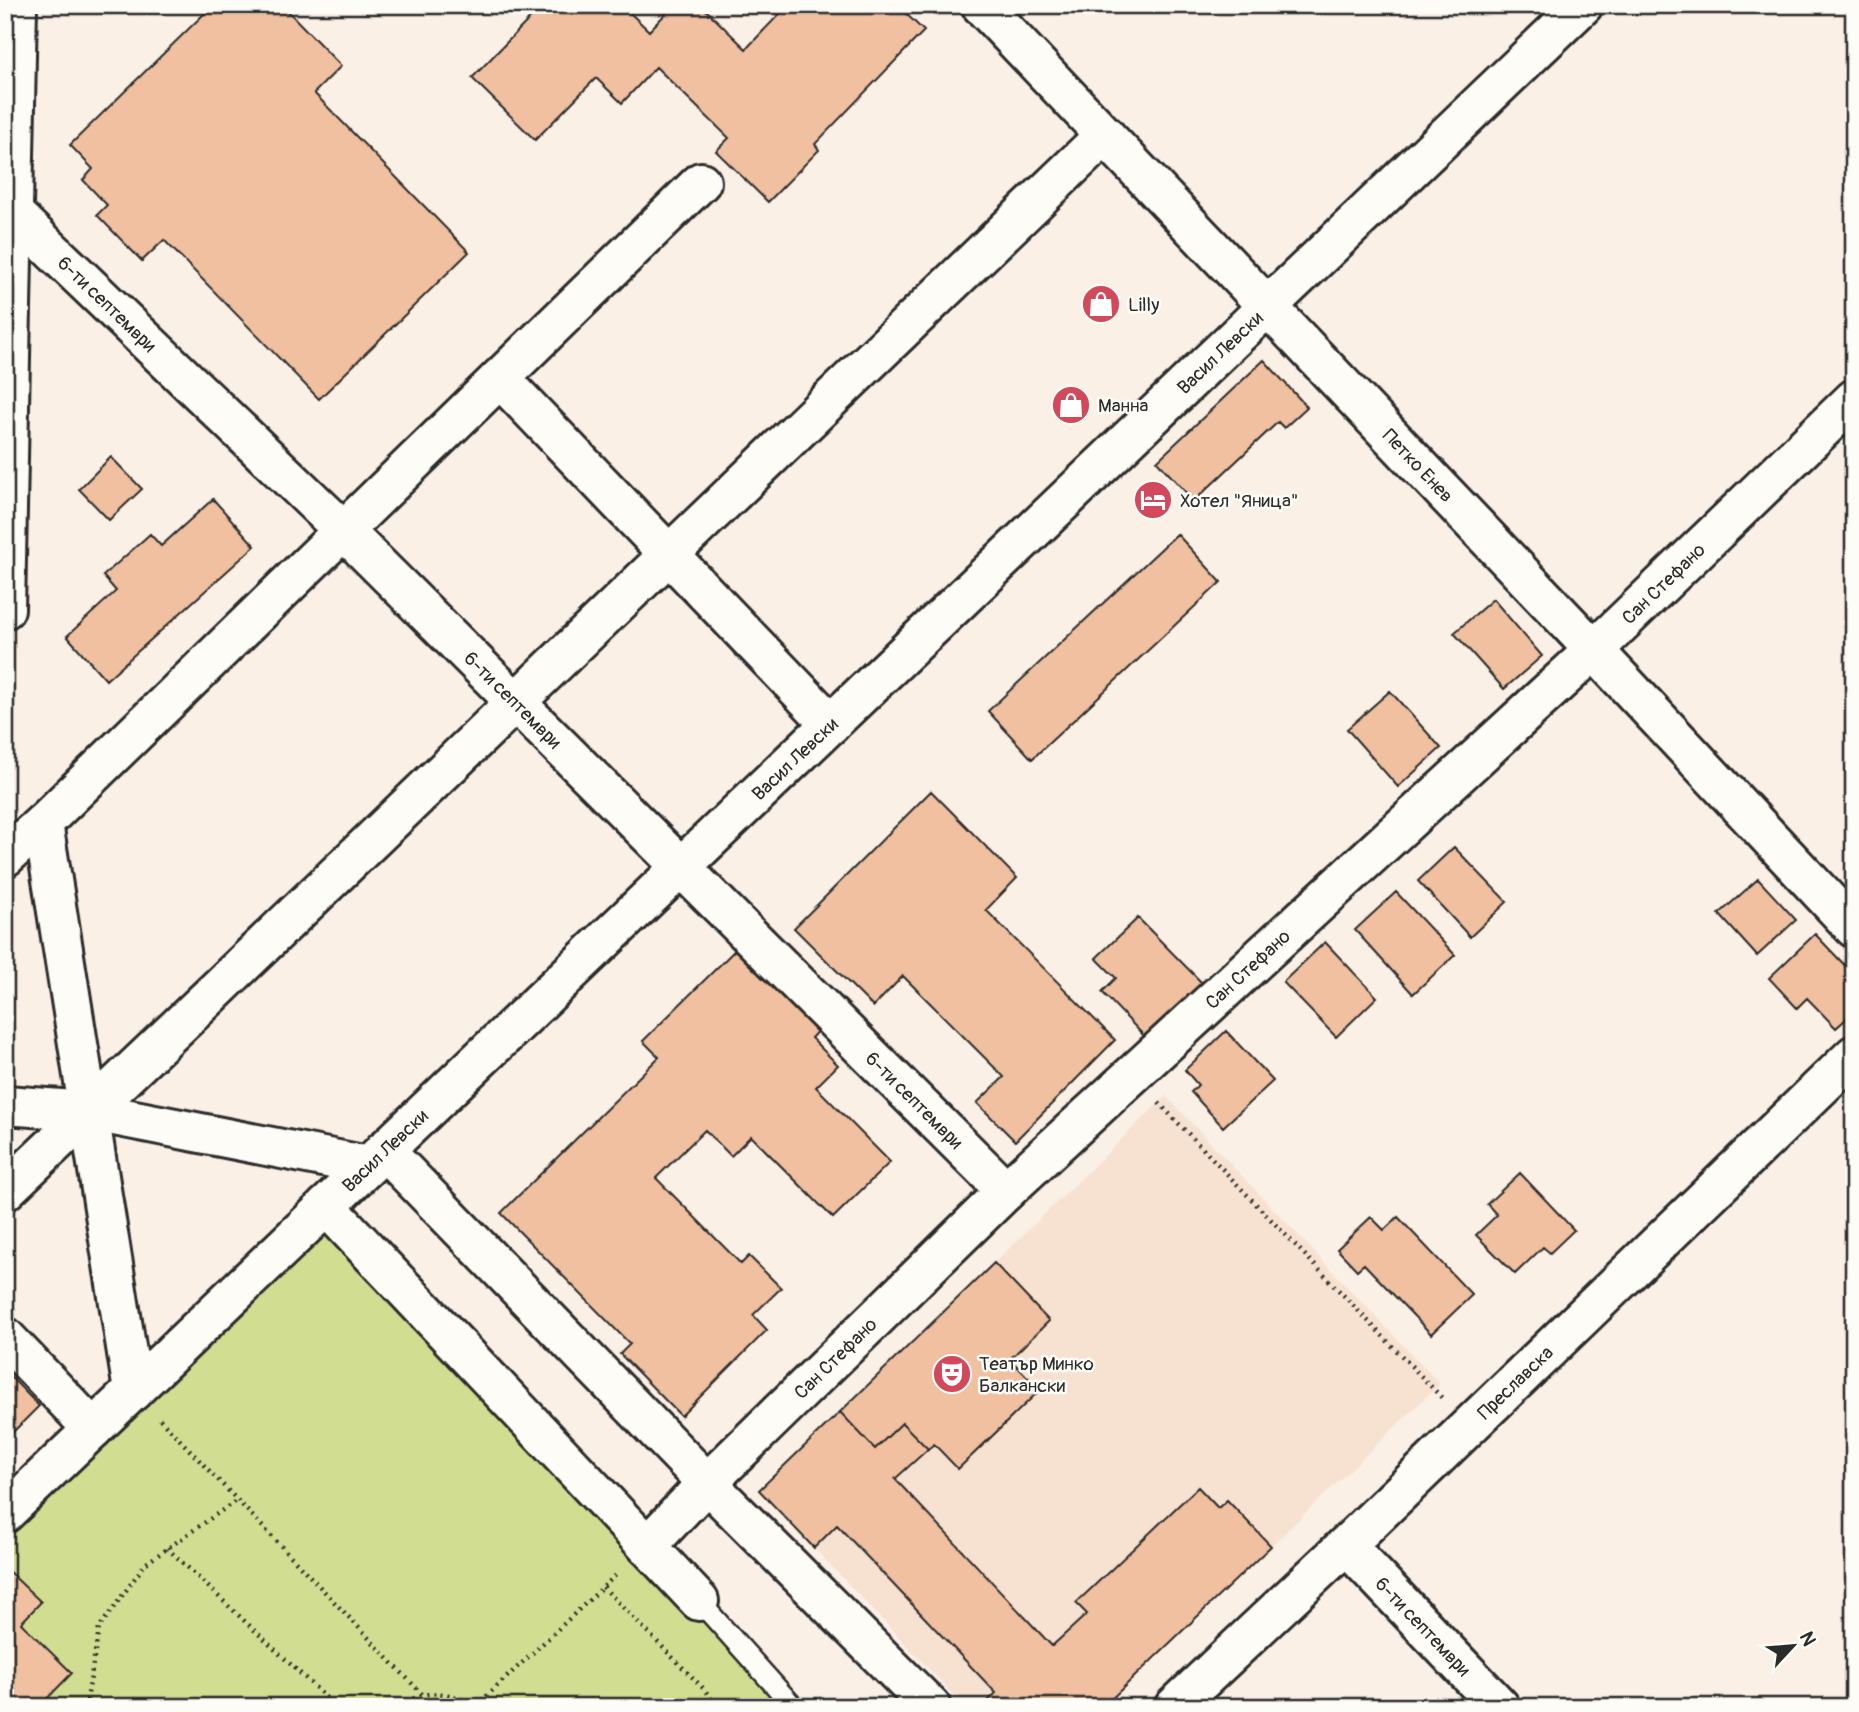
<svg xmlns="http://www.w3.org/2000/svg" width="1859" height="1712" font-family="Pangolin,sans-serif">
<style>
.built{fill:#f7e2d1}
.green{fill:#d1de91;stroke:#7e845e;stroke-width:2}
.building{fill:#f0c0a0;stroke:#2b2b2b;stroke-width:2}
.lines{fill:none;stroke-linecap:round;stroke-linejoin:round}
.lane-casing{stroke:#2b2b2b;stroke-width:24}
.street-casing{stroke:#2b2b2b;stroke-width:44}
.path{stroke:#2b2b2b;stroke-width:4.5;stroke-dasharray:2 5;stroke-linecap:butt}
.lane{stroke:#fdfcf7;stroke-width:19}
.street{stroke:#fdfcf7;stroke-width:38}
.labels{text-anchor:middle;stroke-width:5;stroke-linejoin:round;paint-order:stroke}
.street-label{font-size:19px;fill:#2b2b2b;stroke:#fdfcf7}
.poi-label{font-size:19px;fill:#2b2b2b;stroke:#fdfcf7;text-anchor:start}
</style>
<rect width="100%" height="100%" fill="#faf0e6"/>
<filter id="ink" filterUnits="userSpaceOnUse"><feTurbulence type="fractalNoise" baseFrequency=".0143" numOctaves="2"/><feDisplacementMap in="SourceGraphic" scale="14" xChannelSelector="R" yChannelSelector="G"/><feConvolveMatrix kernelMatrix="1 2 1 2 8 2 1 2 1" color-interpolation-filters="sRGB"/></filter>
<g filter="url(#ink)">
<path class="built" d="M1166 1096 1440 1384 1103 1707H965L759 1490 840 1412 875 1448 934 1444 1040 1390 1010 1359 1049 1321 994 1263Z"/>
<path class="green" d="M326 1206 794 1707H5V1513Z"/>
<path class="building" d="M213 5H282L341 66 314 93 469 252 319 399 164 240 142 261 97 215 107 205 83 180 93 169 70 145Z
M543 5H632L627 10 649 31 674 5H701L746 49 788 5H897L924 31 815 144 819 150 768 202 716 151 729 138 656 67 622 103 596 78 535 140 472 78Z
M1264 360 1307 407 1284 428 1278 422 1194 501 1157 461Z
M111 457 142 489 109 520 79 489Z
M213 499 255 546 106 680 67 636 116 591 103 576 150 534 161 546Z
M1177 534 1221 582 1032 759 988 711Z
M1493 599 1542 656 1504 689 1454 633Z
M1390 691 1441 748 1398 787 1347 729Z
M931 791 1017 878 986 910 1115 1040 1015 1141 977 1103 1004 1077 903 976 873 1007 794 928Z
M1454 847 1507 902 1470 937 1418 881Z
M1758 879 1796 920 1757 956 1719 914Z
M1396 892 1455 955 1413 994 1355 930Z
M1138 918 1205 986 1149 1041 1102 992 1116 978 1096 958Z
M1815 934 1854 975V1012L1836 1028 1807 998 1797 1008 1769 978Z
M1325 942 1377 997 1336 1037 1283 982Z
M742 943 823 1025 811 1038 838 1065 816 1087 890 1162 833 1218 751 1136 731 1156 705 1130 656 1178 741 1264 749 1256 781 1288 753 1315 767 1330 681 1416 620 1354 630 1344 501 1213 659 1057 643 1041Z
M1226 1031 1273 1081 1223 1127 1191 1092 1198 1085 1185 1070Z
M1520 1173 1574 1230 1550 1253 1543 1247 1515 1274 1476 1235 1497 1215 1487 1204Z
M1371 1217 1384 1230 1398 1217 1472 1295 1431 1334 1364 1264 1357 1270 1337 1249Z
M994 1263 1049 1321 1010 1359 1040 1390 958 1469 934 1444 928 1449 902 1423 875 1449 840 1412Z
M5 1371 39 1406 5 1440Z
M840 1412 875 1449 902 1423 928 1449 895 1479 1052 1646 1087 1614 1076 1603 1198 1487 1218 1508 1227 1500 1271 1546 1103 1707H982L996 1693 837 1525 814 1548 759 1490Z
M5 1568 41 1602 21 1623 72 1673 39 1707H20L5 1692Z"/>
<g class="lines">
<g class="lane-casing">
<path id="lane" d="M699 1601 794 1707"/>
</g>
<g class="street-casing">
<g id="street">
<path id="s1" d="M981 5 1576 631 1854 928"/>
<path id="s2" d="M5 221 13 213 344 531 1006 1191"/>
<path d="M500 378 831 724"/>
<path d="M5 609 17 5"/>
<path d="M43 823 133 1391"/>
<path d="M5 857 43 823 701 182"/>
<path d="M5 1105 89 1111 368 1166"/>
<path d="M384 1150 707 1483 931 1707"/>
<path d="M5 1191 209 997 1105 135"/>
<path d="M326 1206 699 1601"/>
<path d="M5 1337 93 1429"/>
<path id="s3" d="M5 1513 1583 5"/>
<path id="s4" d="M1346 1545 1500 1707"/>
<path id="s5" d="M647 1546 707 1483 1006 1191 1594 650 1854 399"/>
<path id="s6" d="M1174 1707 1346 1545 1854 1055"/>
</g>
</g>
<path class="path" d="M1159 1103 1444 1400
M160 1419 423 1695
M167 1548 336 1707
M603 1587 704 1689 717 1707
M476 1706 618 1573
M89 1707 87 1700 99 1628 145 1564 237 1500
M402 1707C423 1686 454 1692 476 1707"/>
<use href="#lane" class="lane"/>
<use href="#street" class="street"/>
</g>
</g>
<defs>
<g id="shop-disc" transform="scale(2.0125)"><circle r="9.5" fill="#d1495b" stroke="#fdfcf7"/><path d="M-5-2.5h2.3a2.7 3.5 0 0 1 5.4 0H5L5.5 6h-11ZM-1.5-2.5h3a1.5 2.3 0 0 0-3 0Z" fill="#fff"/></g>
<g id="hotel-disc" transform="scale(2.0125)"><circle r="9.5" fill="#d1495b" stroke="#fdfcf7"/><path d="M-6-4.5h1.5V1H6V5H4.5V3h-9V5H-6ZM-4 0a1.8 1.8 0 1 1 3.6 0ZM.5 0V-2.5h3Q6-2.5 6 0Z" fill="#fff"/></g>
<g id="theatre-disc" transform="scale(2.0125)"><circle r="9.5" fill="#d1495b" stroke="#fdfcf7"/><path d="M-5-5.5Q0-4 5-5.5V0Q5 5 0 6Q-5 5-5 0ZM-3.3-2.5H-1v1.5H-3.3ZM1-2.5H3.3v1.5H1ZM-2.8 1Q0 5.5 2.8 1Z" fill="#fff"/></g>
</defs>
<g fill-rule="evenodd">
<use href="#shop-disc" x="1101" y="304"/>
<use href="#shop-disc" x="1071" y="405"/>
<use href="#hotel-disc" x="1153" y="500"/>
<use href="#theatre-disc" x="952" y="1374"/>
</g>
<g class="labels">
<g class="street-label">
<text dy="7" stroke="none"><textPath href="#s2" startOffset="142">6-ти септември</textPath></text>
<text dy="7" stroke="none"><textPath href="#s3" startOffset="1680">Васил Левски</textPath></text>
<text dy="7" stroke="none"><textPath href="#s1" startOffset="635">Петко Енев</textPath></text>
<text dy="7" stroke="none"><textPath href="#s5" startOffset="1400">Сан Стефано</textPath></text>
<text dy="7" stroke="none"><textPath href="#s2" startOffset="709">6-ти септември</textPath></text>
<text dy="7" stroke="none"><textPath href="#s3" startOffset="1092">Васил Левски</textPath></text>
<text dy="7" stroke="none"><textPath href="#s5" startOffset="833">Сан Стефано</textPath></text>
<text dy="7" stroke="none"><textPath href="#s2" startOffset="1276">6-ти септември</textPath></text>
<text dy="7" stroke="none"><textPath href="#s3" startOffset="525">Васил Левски</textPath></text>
<text dy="7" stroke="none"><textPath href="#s5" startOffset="266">Сан Стефано</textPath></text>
<text dy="7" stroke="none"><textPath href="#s6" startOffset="471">Преславска</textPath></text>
<text dy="7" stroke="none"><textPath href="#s4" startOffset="112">6-ти септември</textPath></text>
</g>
<g class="poi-label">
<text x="1128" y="311">Lilly</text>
<text x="1098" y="412">Манна</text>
<text x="1180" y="507">Хотел "Яница"</text>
<text x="979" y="1370">Театър Минко<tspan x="979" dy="22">Балкански</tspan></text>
</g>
</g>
<rect width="1859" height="1712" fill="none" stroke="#fdfcf7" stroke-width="28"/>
<rect x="14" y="14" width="1831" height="1684" fill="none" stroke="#2b2b2b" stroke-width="2.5" filter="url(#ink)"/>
<g transform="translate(1793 1646) rotate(64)" stroke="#fdfcf7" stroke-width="5" paint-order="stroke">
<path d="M0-5L12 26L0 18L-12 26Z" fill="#2b2b2b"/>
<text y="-10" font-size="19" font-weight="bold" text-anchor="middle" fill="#2b2b2b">N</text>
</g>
</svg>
